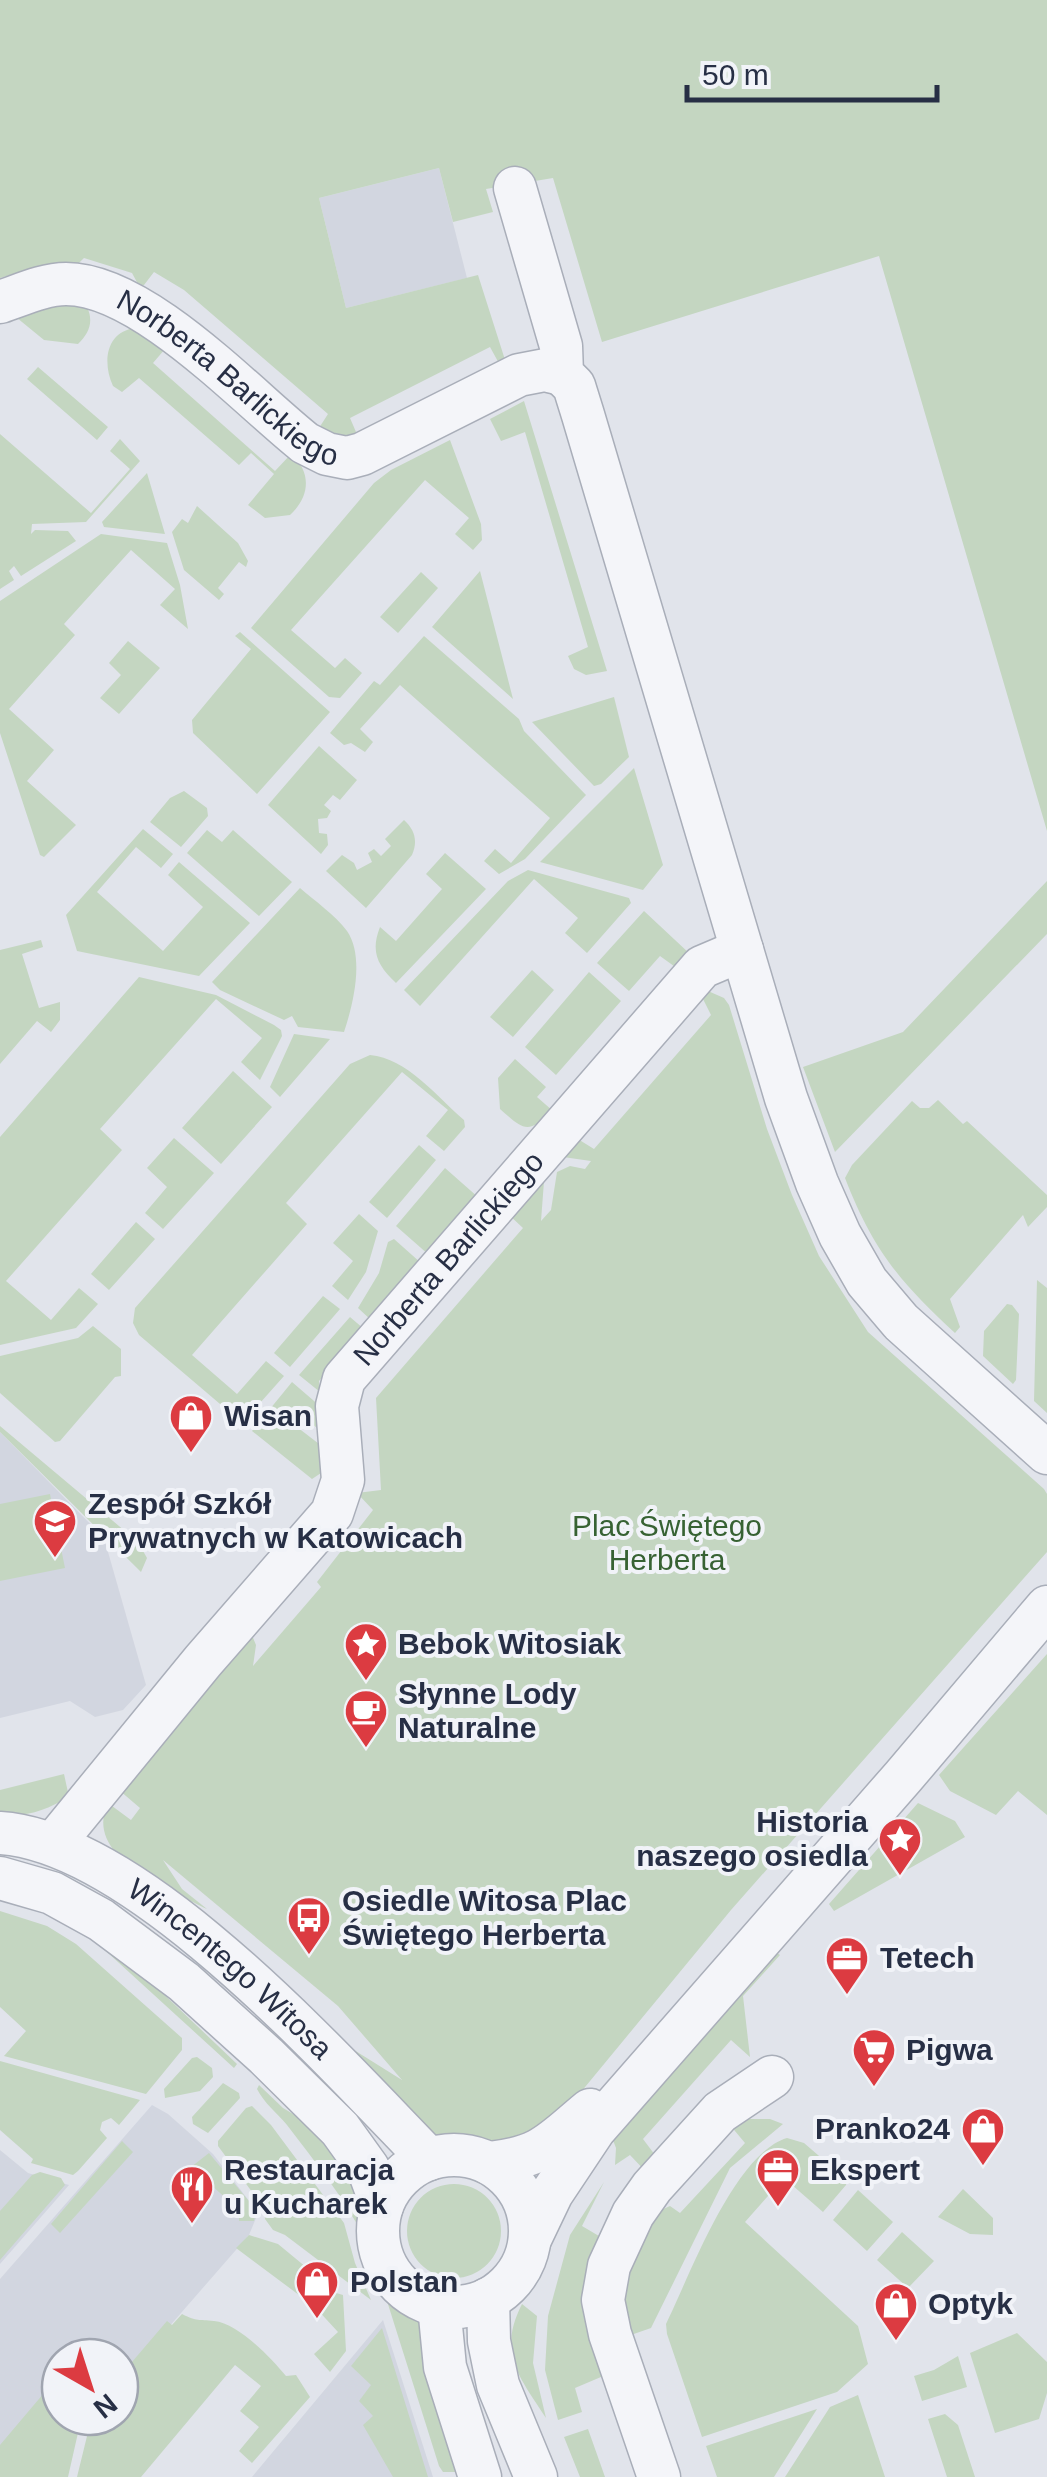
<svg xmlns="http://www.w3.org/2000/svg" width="1047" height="2477" font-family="Helvetica,sans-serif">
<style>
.built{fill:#d2d6e0}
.green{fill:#c4d6c1}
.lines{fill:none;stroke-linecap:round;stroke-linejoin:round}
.minor-casing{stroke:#a9aeb9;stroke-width:45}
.minor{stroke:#f4f5f9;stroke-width:42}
.labels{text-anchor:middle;stroke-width:8;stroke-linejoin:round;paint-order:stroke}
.street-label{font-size:30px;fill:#272f45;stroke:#f1f3f8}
.poi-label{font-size:30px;font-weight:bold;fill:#272f45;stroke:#f1f3f8;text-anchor:start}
.park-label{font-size:30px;fill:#376233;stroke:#f1f3f8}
</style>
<rect width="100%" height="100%" fill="#e1e4eb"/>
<path class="built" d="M439 168 467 278 346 308 319 198Z
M0 1432 104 1538 146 1685 123 1710 95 1717 70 1701 0 1718Z
M152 2105 168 2114 213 2154 253 2206 256 2218 249 2235 120 2383V2357H60V2395L51 2388 0 2449V2279Z
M0 2150 28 2173 69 2185 0 2264Z
M383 2320 433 2477H252Z"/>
<path class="green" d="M0 0H1047V831L879 256 602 342 553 178 486 189 493 212 453 222 439 168 319 198 346 308 478 275 506 363 501 367 490 347 350 418 356 432 354 436 342 438 319 428 328 414 184 290 154 272 144 285 139 286 132 273 84 258C67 276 44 282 23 271L0 278Z
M52 299 87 307C94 322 89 333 78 344L44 340 11 313Z
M136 328 165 349 153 363 275 471 291 454C312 472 310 497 290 515L265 518 248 505 274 474 251 453 239 465 139 378 122 392 113 386C102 362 106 331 136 328Z
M38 367 108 427 97 440 27 379Z
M524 401 607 671 586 675 574 669 568 656 588 647 525 432 501 441 490 419Z
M0 434 91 513 130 469 110 451 120 439 140 461 86 522 32 524 31 534 35 530 68 531 76 541 21 576 14 566 9 571 14 580 0 589Z
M450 440 481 524 482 540 473 550 455 534 469 518 425 480 291 630 335 668 345 658 362 673 340 698 329 697 251 628 374 483 391 470Z
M147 473 165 534 104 527 102 522Z
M197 506 238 543 248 561 246 567 239 562 218 588 224 594 219 600 184 570 172 532 182 519 188 523Z
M101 534 167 543 180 585 188 629 160 605 175 589 131 550 64 624 75 635 9 709 54 750 27 781 76 825 44 857 40 855 0 733V601Z
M480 571 513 699 432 627Z
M421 572 438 588 398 633 380 617Z
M240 632 330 712 257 794 193 733 192 720 251 649 235 636Z
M424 636 519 719 524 731 586 795 525 859 499 874 484 861 495 849 511 863 550 818 400 685 360 729 373 742 365 752 351 743 344 745 330 733 374 681 380 685Z
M128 641 160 668 119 714 100 698 121 675 109 663Z
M614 697 629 757 601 784 594 786 532 722Z
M319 746 357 780 340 800 333 795 324 805 331 811 327 818 318 819 319 833 327 834 328 845 321 854 268 805Z
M634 768 663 865 643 890 540 862Z
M184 791 207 808 208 816 181 847 150 822 170 798Z
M404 820C415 830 418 841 412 855L366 908 326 871 342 855 354 863 357 870 372 862 368 853 374 849 381 856 391 846 385 839Z
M143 829 173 854 161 868 136 847 97 892 163 951 203 907 168 875 179 862 250 923 199 976 77 951 66 915Z
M207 830 222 842 233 830 292 882 259 916 187 853Z
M445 853 486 889 396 983C378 966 370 952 380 927L396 941 442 889 426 874Z
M528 870 629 898 631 903 587 953 565 933 578 918 534 879 420 1006 404 990 508 881Z
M1047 881V934L835 1152 803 1067 903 1032Z
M300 888C315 901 335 915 347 931 365 957 353 1005 344 1032L298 1027 292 1016 284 1020 220 990 212 982Z
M644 911 690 954 678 969 660 956 629 991 597 963Z
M41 940 43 947 22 954 39 1008 60 1002V1020L51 1032 37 1021 0 1064V950Z
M532 970 554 990 513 1037 490 1017Z
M589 972 621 1001 556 1075 525 1047Z
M139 977 216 995 274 1025 281 1030 282 1036 260 1080 241 1062 262 1038 216 999 100 1129 122 1150 6 1281 51 1320 79 1288 98 1304 76 1328 0 1345V1137Z
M708 991 724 998 729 1005 767 1129 792 1195 819 1256 868 1332 1044 1489 1047 1494V1552L731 1910 548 2132 476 2146 438 2137 417 2125 354 2050 402 2080 338 2006 163 1860 182 1889 207 1909C169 1889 82 1857 108 1803L131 1820 140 1808 119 1790 251 1633 256 1645 253 1666 321 1587 317 1582 373 1510 357 1493 381 1490 376 1398 523 1228 507 1213 545 1168 541 1221 551 1210 557 1172 570 1166 585 1169 591 1161 556 1156 573 1136 594 1149 711 1015 700 993Z
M294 1034 330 1039 280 1097 270 1087Z
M370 1055C407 1058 437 1097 464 1120L465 1127 444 1151 426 1136 448 1110 402 1072 286 1203 307 1224 192 1355 237 1394 266 1361 284 1376 245 1420 240 1421 139 1335 133 1323 135 1308 350 1064Z
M515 1059 546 1087 537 1097 553 1111C527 1135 524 1130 500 1109L498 1078Z
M233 1071 272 1107 221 1164 182 1128Z
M938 1100 963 1124 967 1121 1047 1195V1207L1028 1227 1023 1215 950 1299 960 1327 955 1333C899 1281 873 1250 845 1178L852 1165 912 1101 920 1108H929Z
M174 1138 214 1173 163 1229 145 1213 167 1187 147 1168Z
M419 1145 436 1160 387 1218 369 1202Z
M445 1168 479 1198 429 1255 396 1226Z
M359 1214 378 1231 366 1272 348 1300 332 1286 353 1261 333 1243Z
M136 1222 155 1239 109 1290 91 1274Z
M394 1239 421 1263 371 1320 358 1308 379 1273 388 1242Z
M1037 1280 1047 1288V1413L1034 1401Z
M323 1296 340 1309 290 1367 274 1353Z
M1007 1304 1012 1305 1019 1314 1016 1380 1013 1384 983 1356 984 1331Z
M350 1317 364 1329 319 1381 320 1392 299 1375Z
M93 1326 121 1349V1376L115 1377 60 1441 55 1442 0 1393V1356L78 1338Z
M292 1382 321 1407 323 1433 292 1407 284 1417 323 1447 321 1473 312 1479 252 1431Z
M0 1426 138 1542 147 1558 141 1572 0 1432Z
M50 1494 65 1568 0 1581V1504Z
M1047 1654V1815L1018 1791 996 1815 950 1791 939 1775Z
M64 1774 69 1797C46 1810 26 1818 0 1814V1790Z
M918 1803 955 1821 965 1837 834 1911 829 1904Z
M0 1911 47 1926 76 1944 182 2038V2050L146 2094 4 2056 26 2031 0 2007Z
M84 1931 108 1941 237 2064 234 2068Z
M773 1950 780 1955 743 1996 750 2057 731 2040 643 2139 658 2159 648 2174 630 2155 615 2165 616 2148 611 2135Z
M197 2057 212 2068 213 2077 200 2091 165 2098 164 2089 192 2058Z
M0 2061 140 2100 119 2125 111 2118 102 2122 100 2130 107 2138 78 2171 73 2175 31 2163 33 2159 0 2130Z
M223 2083 239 2093 240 2098 208 2133 193 2124 192 2117Z
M259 2085 283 2108 330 2136 367 2212 364 2237C343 2196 315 2162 287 2125 277 2113 264 2103 257 2089Z
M252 2106 271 2125 344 2223 355 2263 371 2300 285 2235 273 2230 265 2219 264 2208 218 2146V2141L246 2108Z
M743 2119H770L783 2124 730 2168 651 2328 628 2336 620 2299 648 2216 670 2206 680 2213 745 2143 730 2125Z
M787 2138 804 2143 847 2180 846 2185 823 2212 784 2178 745 2222 858 2326 868 2364 837 2392 702 2437 667 2334 666 2324C690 2275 734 2154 787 2138Z
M122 2141 133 2152 60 2233 51 2224Z
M209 2153 253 2206 256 2212 254 2221H239V2210L191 2167Z
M40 2172 61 2178 65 2185 0 2260V2211L32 2175Z
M604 2182 582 2226 604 2239 608 2374 575 2388 582 2412 558 2420 545 2370 548 2316 570 2235Z
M407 2231a47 47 0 1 1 94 0a47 47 0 1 1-94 0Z
M963 2189 993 2218V2235L970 2234 938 2217Z
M858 2190 893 2222 867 2251 833 2220Z
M902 2232 934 2261 908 2288 877 2260Z
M249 2235 278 2244 318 2277V2286L307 2301 236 2248Z
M381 2282 390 2295 429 2329 456 2465 455 2472H443L439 2466Z
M329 2291 343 2295 346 2351 330 2372 314 2354 338 2332 314 2306Z
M522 2304 537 2316 533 2363 546 2418C519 2376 497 2353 522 2304Z
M182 2314C198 2322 198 2319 214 2321 238 2323 271 2358 286 2376L296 2375 310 2397 252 2463 239 2451 259 2427 240 2411 261 2386 235 2365 141 2477H77L89 2428 86 2417H120V2376L167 2321 172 2325Z
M382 2328 428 2477H393L363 2425 373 2416 359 2401 371 2385 351 2366Z
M1017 2333 1047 2362V2393L1039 2419 995 2433 970 2353Z
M958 2356 967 2387 922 2401 914 2376 934 2370Z
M44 2393 60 2406V2417H73L80 2424 68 2477H0V2445Z
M858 2395 885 2477H785L830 2407Z
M817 2409 774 2477H717L706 2446Z
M945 2414 958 2425 975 2477H947L928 2419Z
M588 2429 605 2477H580L564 2437Z"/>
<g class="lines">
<g class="minor-casing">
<g id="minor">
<path d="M515 188 561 346 562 374 574 386 583 415 786 1098 817 1183 840 1235 867 1282 901 1322 1047 1453"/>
<path id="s1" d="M0 302C21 295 44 284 66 284 143 284 246 396 305 443L327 454 347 458 362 454 519 375 545 370 562 374"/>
<path id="s2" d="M0 1833C139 1842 334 2062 429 2159"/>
<path id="s3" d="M54 1843 203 1661 332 1513 343 1480 337 1406 344 1379 702 967 742 950"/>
<path d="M0 1878 52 1893 101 1920 184 1982 266 2056 340 2129 368 2168 382 2206"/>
<circle cx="454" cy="2231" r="76"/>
<path d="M489 2163C543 2157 550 2143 590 2110"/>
<path d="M530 2239 552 2193 594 2130 903 1777 1047 1607"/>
<path d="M488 2299 489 2341 498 2385 536 2477"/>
<path d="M439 2306 445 2367 480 2477"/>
<path d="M659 2477 610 2334 603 2300 609 2266 633 2214 652 2187 720 2112 772 2077"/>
</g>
</g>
<use href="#minor" class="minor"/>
</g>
<defs>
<g id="shop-pin" transform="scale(2.25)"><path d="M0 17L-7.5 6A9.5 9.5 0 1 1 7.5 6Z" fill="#dc3b41" stroke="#f1f3f8"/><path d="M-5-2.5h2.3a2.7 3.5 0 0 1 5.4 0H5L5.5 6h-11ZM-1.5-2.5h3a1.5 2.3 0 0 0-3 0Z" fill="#fff"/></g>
<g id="school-pin" transform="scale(2.25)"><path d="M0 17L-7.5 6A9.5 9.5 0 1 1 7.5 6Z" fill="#dc3b41" stroke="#f1f3f8"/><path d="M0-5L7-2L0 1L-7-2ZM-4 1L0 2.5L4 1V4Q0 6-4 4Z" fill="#fff"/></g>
<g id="sight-pin" transform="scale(2.25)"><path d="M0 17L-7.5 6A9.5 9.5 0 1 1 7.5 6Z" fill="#dc3b41" stroke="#f1f3f8"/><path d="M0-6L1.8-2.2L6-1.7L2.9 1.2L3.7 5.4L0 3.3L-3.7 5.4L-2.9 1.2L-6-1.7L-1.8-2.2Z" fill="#fff"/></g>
<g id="cafe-pin" transform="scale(2.25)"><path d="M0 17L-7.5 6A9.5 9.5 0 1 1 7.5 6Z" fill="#dc3b41" stroke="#f1f3f8"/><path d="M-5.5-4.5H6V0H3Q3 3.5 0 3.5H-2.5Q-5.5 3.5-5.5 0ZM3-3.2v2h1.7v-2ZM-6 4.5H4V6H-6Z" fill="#fff"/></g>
<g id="bus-pin" transform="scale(2.25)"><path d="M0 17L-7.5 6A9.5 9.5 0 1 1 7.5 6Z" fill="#dc3b41" stroke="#f1f3f8"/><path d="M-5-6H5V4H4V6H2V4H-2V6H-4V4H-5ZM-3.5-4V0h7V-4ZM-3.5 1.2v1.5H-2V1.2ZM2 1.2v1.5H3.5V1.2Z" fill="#fff"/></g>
<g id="office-pin" transform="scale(2.25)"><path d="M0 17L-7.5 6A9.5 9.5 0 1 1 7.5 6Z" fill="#dc3b41" stroke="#f1f3f8"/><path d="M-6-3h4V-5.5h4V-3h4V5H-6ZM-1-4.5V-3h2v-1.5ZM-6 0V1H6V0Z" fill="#fff"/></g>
<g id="supermarket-pin" transform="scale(2.25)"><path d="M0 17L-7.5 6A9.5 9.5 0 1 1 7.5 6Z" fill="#dc3b41" stroke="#f1f3f8"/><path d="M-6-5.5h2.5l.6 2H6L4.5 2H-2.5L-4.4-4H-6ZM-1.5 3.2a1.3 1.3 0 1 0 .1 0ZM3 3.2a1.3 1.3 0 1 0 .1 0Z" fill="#fff"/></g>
<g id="restaurant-pin" transform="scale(2.25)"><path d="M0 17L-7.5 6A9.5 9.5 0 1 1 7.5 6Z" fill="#dc3b41" stroke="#f1f3f8"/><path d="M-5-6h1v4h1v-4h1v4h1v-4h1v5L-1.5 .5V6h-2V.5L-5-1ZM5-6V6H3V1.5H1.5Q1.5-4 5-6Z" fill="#fff"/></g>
</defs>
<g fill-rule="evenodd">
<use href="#shop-pin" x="191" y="1416"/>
<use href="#school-pin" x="55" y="1521"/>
<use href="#sight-pin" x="366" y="1644"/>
<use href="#cafe-pin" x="366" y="1711"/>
<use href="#sight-pin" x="900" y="1839"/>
<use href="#bus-pin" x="309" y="1918"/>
<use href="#office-pin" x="847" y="1958"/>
<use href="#supermarket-pin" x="874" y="2050"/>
<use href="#shop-pin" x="983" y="2129"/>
<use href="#office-pin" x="778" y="2170"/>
<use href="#restaurant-pin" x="192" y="2187"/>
<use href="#shop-pin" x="317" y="2282"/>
<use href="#shop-pin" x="896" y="2304"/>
</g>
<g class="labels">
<g class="street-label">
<text dy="10" stroke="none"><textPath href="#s1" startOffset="260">Norberta Barlickiego</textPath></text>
<text dy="10" stroke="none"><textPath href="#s3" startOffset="728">Norberta Barlickiego</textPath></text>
<text dy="10" stroke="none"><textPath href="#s2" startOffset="272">Wincentego Witosa</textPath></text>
</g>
<g class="poi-label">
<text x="224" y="1426">Wisan</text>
<text x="88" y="1514">Zespół Szkół<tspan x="88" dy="34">Prywatnych w Katowicach</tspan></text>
<text x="398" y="1654">Bebok Witosiak</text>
<text x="398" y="1704">Słynne Lody<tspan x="398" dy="34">Naturalne</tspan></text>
<text x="868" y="1832" text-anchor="end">Historia<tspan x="868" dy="34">naszego osiedla</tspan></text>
<text x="342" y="1911">Osiedle Witosa Plac<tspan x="342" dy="34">Świętego Herberta</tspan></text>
<text x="880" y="1968">Tetech</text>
<text x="906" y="2060">Pigwa</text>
<text x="950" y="2139" text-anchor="end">Pranko24</text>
<text x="224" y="2180">Restauracja<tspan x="224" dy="34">u Kucharek</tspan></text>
<text x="810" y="2180">Ekspert</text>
<text x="350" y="2292">Polstan</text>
<text x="928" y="2314">Optyk</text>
</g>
<g class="park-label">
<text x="667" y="1536">Plac Świętego<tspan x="667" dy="34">Herberta</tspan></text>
</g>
</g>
<g transform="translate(90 2387) rotate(141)"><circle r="48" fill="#f1f3f8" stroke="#a0a5b0" stroke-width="2.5"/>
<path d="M0-8L18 38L0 25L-18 38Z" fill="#dc3b41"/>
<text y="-15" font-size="28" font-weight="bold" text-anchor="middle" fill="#272f45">N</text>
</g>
<path d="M687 85v15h250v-15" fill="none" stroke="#272f45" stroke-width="5"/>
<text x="702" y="85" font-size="30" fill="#272f45" stroke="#f1f3f8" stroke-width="8" paint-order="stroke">50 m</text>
</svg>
